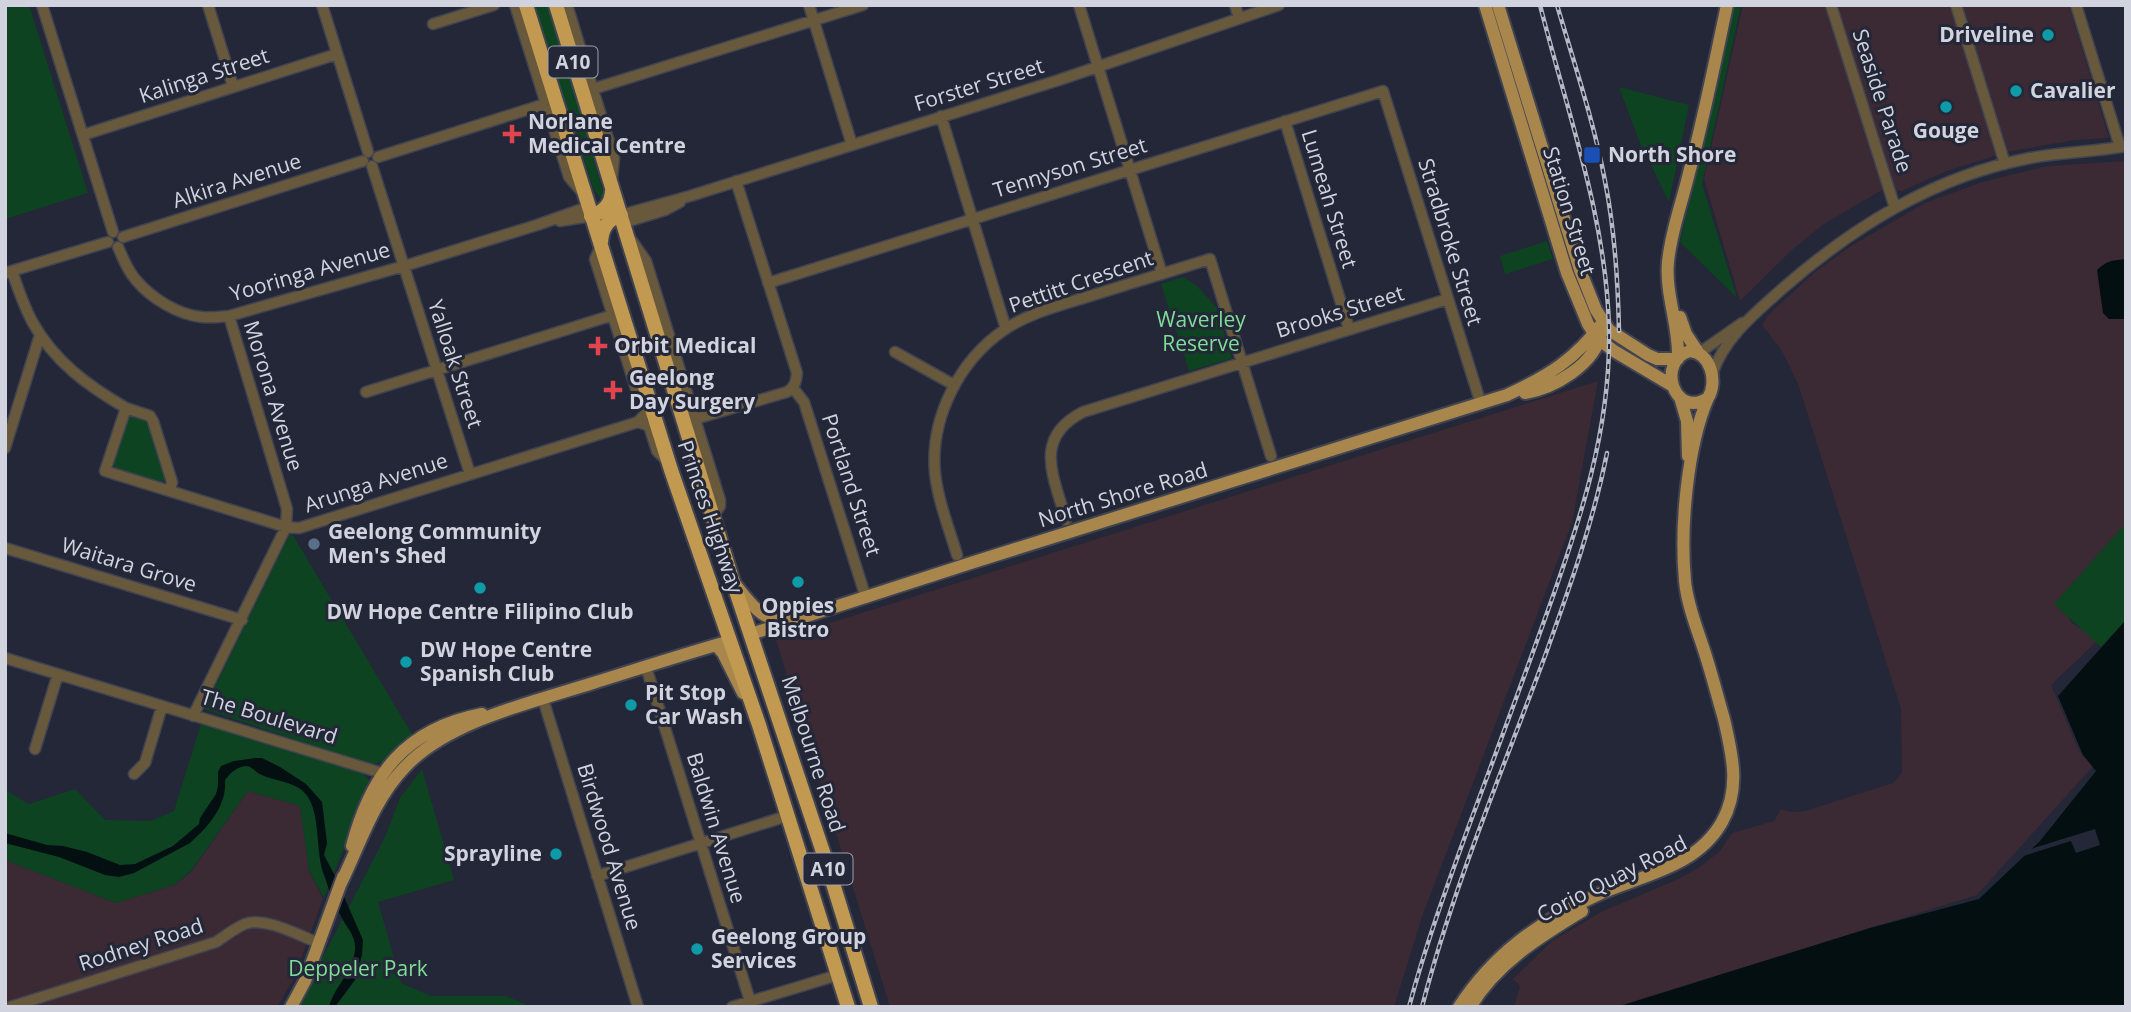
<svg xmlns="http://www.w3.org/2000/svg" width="2131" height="1012" font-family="'Open Sans',sans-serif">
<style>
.industrial{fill:#3b2933}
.green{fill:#0e4322}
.water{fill:#030f10}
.pier{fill:#232737}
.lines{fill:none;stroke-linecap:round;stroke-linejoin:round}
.minor-casing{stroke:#3f4352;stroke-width:13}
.major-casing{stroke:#3f4352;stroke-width:16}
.highway-casing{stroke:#3f4352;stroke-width:18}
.minor{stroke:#68583c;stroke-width:10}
.major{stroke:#a9864c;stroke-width:12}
.highway{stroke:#c29950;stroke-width:14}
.rail-casing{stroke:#b6b9c5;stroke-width:4.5}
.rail{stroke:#232737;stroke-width:2;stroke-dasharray:5;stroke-linecap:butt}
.culture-dot{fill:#0f9aa8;stroke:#232737;stroke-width:2.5}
.health-dot{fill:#e0444e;stroke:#232737;stroke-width:2.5}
.transit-dot{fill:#1a4fb4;stroke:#232737;stroke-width:2.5}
.service-dot{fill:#5c6f8a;stroke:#232737;stroke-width:2.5}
.labels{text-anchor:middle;stroke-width:6;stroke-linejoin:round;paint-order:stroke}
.shield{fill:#232737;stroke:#9da0ad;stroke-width:2}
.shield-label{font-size:19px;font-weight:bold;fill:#d1d4df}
.poi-label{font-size:21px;font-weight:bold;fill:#d1d4df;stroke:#232737;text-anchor:start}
.street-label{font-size:21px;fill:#d1d4df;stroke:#232737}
.park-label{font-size:21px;fill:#7fdd98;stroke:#232737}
</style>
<rect width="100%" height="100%" fill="#232737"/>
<path class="industrial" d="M1743 5H2069L2109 138 2075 140 2007 152 1947 171 1902 191 1882 190 1824 224 1794 248 1740 301 1704 179Z
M2126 161V523L2060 598 2071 622 2098 640 2051 685 2079 751 2094 765 1977 895 1615 1007H1514L1520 986 1513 979 1553 940 1603 911 1676 880 1697 869 1720 851 1732 833 1774 821 1781 809 1791 812 1805 811 1893 783 1902 773 1901 709 1798 384 1782 351 1762 325 1767 316 1816 271 1851 246 1925 203 1982 182 2047 166Z
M1598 381 1572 523 1422 917 1394 1007H890L776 640Z
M248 791 300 806 309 871 323 899 294 978 277 1007H5V860L116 903 174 885 191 872Z"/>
<path class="green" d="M5 5H29L88 193 5 219Z
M533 5H550L601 185 603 193 601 199 594 190Z
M1733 5H1741L1702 184 1737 298 1680 242Z
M1619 87 1689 105 1669 202 1640 143Z
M1547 241 1553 259 1505 274 1500 256Z
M1183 277 1196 285 1216 307 1232 358 1189 371 1161 284Z
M134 415 149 420 166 479 160 483 118 470 114 467 113 458 127 417Z
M2126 523V620L2101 647 2054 604Z
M291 532 413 736 388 761 369 764 204 709Z
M201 724 362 773 370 781 369 786 324 898 309 871 300 806 248 791 191 871 174 885 116 903 5 860V790L29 804 75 789 105 820 151 821 174 811Z
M422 769 454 880 378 902 401 983 431 996H506L532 1007H297L385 837 400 798Z"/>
<path class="water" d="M2126 259V319H2109L2103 313 2097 270C2106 261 2113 260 2126 259Z
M2126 620V1007H1617L1870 928 1979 899 2040 841 2096 771 2083 755 2058 696Z
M256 758H262L280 767 306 784 322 802 327 843 324 855 335 876 363 940 362 955 355 980 335 1007H329C334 987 354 971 355 949 356 937 348 929 343 920 335 906 329 890 324 875 315 851 321 818 308 797 298 781 275 782 260 774 255 772 253 767 247 766 238 766 230 773 225 780 227 806 208 827 190 843L134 873 119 877 105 875 59 857 5 843V833L47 845 63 846 87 852 120 865 135 864 173 846 199 824 200 818 216 794 218 786V772L221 766 234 761Z"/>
<path class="pier" d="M2095 829 2100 845 2076 853 2071 841 2017 858 2024 851Z"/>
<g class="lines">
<g class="minor-casing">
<path id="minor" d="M42 5 113 232
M208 5 233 86
M322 5 368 152
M515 5 569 177 582 192
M567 5 614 158 612 179
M809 5 852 145
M1079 5 1162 274
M1235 5 1239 18
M1831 5 1895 208
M1956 5 2005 164
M2076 5 2120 147
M433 24 494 5
M593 89 863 5
M941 116 1006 329
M1285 121 1349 329
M83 135 337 54
M378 157 545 104
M372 166 470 474
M621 215 690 196 1059 80 1279 5
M560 221 591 216
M623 223 665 210 680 202
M123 237 363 161
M632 241 646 261 720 500V506L713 516
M601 246 595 259 637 392 648 399
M118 247C123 258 127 270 136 280 151 298 178 315 202 317 211 318 220 317 229 316L411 264 537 225 588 207
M12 271C18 289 24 307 33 323 54 361 88 386 126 408
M5 273 108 242
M768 283 1383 91 1481 404
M895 352 954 385
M1699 353 1742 323
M1712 375C1723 339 1755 313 1782 289 1854 226 1935 176 2030 158 2062 152 2094 152 2126 146
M793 388 804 402 866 598
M366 392 613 315
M695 419 787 392C795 387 796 382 797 373L736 181
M638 422 649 426 657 451 667 461
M5 448 40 335
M170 490 172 482 153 421 150 416 126 408 105 471 286 527 299 528 638 422 651 408
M1066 520C1054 477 1032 438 1083 412L1448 299
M5 548 242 620
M957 555C949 528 938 501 935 473 930 418 959 361 1004 330 1030 312 1063 305 1093 295 1132 283 1171 271 1210 259L1271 456
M5 658 382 773
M646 667 750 1001
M543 699 638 1007
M193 716 286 527 287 509 229 316
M35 749 58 674
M134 774 145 763 162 706
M597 876 787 816
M10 1007 216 942C225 936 235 928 245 924 264 916 300 936 319 943
M732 1007 838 975"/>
</g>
<g class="major-casing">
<path id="major" d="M1485 5 1567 273 1588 324 1597 338 1614 351 1673 386
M1498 5 1580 270 1596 310 1609 330 1648 355 1657 359H1678
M1680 317 1686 334 1698 352
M1690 351C1711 353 1718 382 1708 398 1673 420 1656 360 1690 351Z
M1678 357C1679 325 1665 294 1668 262 1671 231 1682 203 1689 173 1704 118 1715 61 1727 5
M1525 393C1554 388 1594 365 1601 334
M1680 397 1687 421 1688 456
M735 584C749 602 761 619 785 623
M751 634 977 561 1507 395C1548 376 1576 359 1603 322
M716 645 723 653 743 693
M352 846C371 774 405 729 482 714
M341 883C360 844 374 799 405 767 448 721 533 702 593 683 638 669 684 654 730 641
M291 1007 305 981 343 877
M1459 1007C1494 953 1539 922 1597 895 1641 875 1696 868 1722 822 1741 788 1732 754 1724 719 1717 695 1711 671 1703 647 1696 626 1687 603 1685 581 1680 528 1687 447 1708 398
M1470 1007C1497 963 1539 937 1582 911"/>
</g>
<g class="highway-casing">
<path id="highway" d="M526 5 671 470 759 725 848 1007
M556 5 733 582 827 864 871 1007
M591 216C604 212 612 204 612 190
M601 242C602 228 607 220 621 215"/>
</g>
<use href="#minor" class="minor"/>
<use href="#major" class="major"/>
<use href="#highway" class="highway"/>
<g class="rail-casing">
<path id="rail" d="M1557 5C1574 63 1594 122 1605 181 1615 231 1618 281 1619 331
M1409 1007C1425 947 1446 889 1467 831 1494 758 1521 686 1547 613 1580 521 1611 429 1609 330 1607 219 1567 112 1540 5
M1422 1007C1453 887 1502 772 1545 656 1569 589 1593 523 1607 453"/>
</g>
<use href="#rail" class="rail"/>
</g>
<g class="culture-dot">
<circle cx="2048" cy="35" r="7"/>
<circle cx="2016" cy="91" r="7"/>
<circle cx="1946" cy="107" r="7"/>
<circle cx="798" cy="582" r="7"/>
<circle cx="480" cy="588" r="7"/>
<circle cx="406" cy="662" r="7"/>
<circle cx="631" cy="705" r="7"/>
<circle cx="556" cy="854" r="7"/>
<circle cx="697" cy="949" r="7"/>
</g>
<g class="health-dot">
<path d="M508.5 123.5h7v7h7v7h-7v7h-7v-7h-7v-7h7z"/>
<path d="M594.5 335.5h7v7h7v7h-7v7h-7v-7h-7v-7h7z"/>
<path d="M609.5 379.5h7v7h7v7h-7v7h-7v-7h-7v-7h7z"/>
</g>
<rect class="transit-dot" x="1583" y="146" width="18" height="18" rx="3.5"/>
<circle class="service-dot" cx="314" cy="544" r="7"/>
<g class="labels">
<g class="shield">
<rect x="548.5" y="46.5" width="49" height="31" rx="5"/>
<rect x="803.5" y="853.5" width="49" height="31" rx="5"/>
</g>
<g class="shield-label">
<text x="573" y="69">A10</text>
<text x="828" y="876">A10</text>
</g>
<g class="poi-label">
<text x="2034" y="42" text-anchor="end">Driveline</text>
<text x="2030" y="98">Cavalier</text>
<text x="528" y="129">Norlane<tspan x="528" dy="24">Medical Centre</tspan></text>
<text x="1946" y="138" text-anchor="middle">Gouge</text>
<text x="1608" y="162">North Shore</text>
<text x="614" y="353">Orbit Medical</text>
<text x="629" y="385">Geelong<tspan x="629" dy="24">Day Surgery</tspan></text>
<text x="328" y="539">Geelong Community<tspan x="328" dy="24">Men's Shed</tspan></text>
<text x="798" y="613" text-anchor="middle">Oppies<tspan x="798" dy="24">Bistro</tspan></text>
<text x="480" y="619" text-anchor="middle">DW Hope Centre Filipino Club</text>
<text x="420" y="657">DW Hope Centre<tspan x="420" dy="24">Spanish Club</tspan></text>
<text x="645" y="700">Pit Stop<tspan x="645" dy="24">Car Wash</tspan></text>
<text x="542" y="861" text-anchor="end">Sprayline</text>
<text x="711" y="944">Geelong Group<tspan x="711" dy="24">Services</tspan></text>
</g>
<g class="street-label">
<text transform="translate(204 76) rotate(-18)" y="7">Kalinga Street</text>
<text transform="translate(979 85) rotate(-17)" y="7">Forster Street</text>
<text transform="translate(1882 101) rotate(72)" y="7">Seaside Parade</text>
<text transform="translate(1070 168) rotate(-17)" y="7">Tennyson Street</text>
<text transform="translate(237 181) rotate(-18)" y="7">Alkira Avenue</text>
<text transform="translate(1329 199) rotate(73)" y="7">Lumeah Street</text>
<text transform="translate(1569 211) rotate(73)" y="7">Station Street</text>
<text transform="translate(1450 242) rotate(73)" y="7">Stradbroke Street</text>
<text transform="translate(310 272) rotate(-16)" y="7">Yooringa Avenue</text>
<text transform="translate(1081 282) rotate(-19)" y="7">Pettitt Crescent</text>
<text transform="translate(1340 312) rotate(-17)" y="7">Brooks Street</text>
<text transform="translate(455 364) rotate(72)" y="7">Yalloak Street</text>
<text transform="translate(273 396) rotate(73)" y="7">Morona Avenue</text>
<text transform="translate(376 483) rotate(-18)" y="7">Arunga Avenue</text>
<text transform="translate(851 485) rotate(72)" y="7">Portland Street</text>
<text transform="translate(1123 495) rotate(-17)" y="7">North Shore Road</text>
<text transform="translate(710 517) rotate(71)" y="7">Princes Highway</text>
<text transform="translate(129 565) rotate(17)" y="7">Waitara Grove</text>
<text transform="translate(269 717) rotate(17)" y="7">The Boulevard</text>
<text transform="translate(813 754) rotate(72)" y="7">Melbourne Road</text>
<text transform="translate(716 828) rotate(73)" y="7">Baldwin Avenue</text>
<text transform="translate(609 847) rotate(73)" y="7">Birdwood Avenue</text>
<text transform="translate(1612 879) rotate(-27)" y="7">Corio Quay Road</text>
<text transform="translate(141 945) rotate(-18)" y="7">Rodney Road</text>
</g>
<g class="park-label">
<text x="1201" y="327">Waverley<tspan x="1201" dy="24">Reserve</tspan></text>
<text x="358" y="976">Deppeler Park</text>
</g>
</g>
<rect width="2131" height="1012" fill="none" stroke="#d1d4df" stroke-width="14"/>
</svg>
